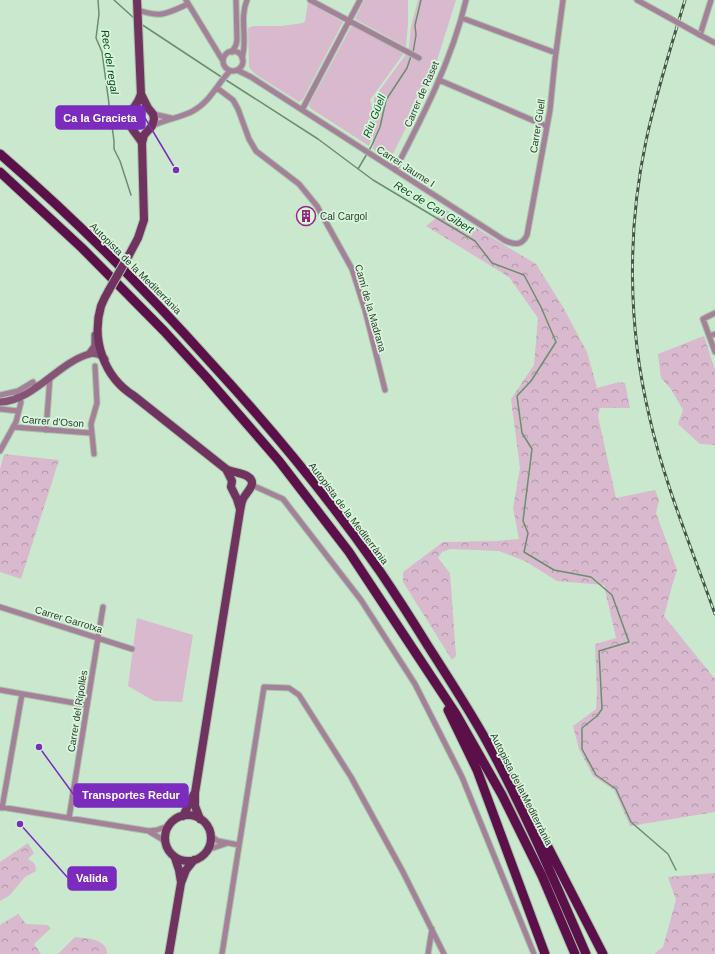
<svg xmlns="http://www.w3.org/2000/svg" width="715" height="954" font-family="Helvetica,sans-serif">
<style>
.green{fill:#d8b9cd}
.forest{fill:url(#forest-crowns)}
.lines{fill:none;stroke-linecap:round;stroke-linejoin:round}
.stream{stroke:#698f6f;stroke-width:1.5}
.street-casing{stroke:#a8c2ab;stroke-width:7}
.secondary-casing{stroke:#a8c2ab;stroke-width:9}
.primary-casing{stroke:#a8c2ab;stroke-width:10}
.highway-casing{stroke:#a8c2ab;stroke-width:11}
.street{stroke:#a58199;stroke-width:5}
.secondary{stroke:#875377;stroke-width:7}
.primary{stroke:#70325f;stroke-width:8}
.highway{stroke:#5b104a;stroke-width:9}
.rail-casing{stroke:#465548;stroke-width:3}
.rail{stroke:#d7f6db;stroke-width:1.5;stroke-dasharray:4.5;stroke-linecap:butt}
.street-bridge-casing{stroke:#a8c2ab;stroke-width:7;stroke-linecap:butt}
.primary-bridge-casing{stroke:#a8c2ab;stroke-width:10;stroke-linecap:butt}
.street-bridge{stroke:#a58199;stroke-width:5}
.primary-bridge{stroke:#70325f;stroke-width:8}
.labels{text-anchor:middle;stroke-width:3.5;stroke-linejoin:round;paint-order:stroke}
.street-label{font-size:10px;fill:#303c31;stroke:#d7f6db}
.poi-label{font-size:10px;fill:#303c31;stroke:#d7f6db;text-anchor:start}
.water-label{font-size:11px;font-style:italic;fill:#0b4b20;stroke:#d7f6db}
.leader{fill:none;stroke:#7b2cbf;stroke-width:1.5}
.callout-dot{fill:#7b2cbf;stroke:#d7f6db;stroke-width:1.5}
.callout{fill:#7b2cbf;stroke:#7b2cbf;stroke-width:1.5}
.callout-label{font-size:11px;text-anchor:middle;font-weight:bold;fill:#fff}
</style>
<defs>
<pattern id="forest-crowns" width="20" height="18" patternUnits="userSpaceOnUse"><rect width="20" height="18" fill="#d8b9cd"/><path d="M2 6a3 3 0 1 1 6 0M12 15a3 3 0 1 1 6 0" fill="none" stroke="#b098a7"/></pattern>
</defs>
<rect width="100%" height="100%" fill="#cae8ce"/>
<path class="green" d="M364 0H408V23L406 47 355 19Z
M418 0H456L433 73 389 162 373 149V133L369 146 310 108 309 105 352 25 404 53 370 100 374 115V98L404 57 409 47 411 27Z
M308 2 343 22 303 99 299 102 255 74 249 67 248 28 253 26H282L303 23 305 21Z
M137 618 193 635 182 702 154 701 128 686Z"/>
<path class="forest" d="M446 210 536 264 563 307 587 352 597 388 619 382 625 383 630 408H600L598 416 616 498 655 490 659 500 656 513 677 570 672 586 664 616 715 679V812L630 826 614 790 593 776 579 749 573 726 596 709 597 693 595 644 616 638 604 585 557 581 525 561 499 551 450 549 442 552 438 558 450 573 456 656 452 660 403 582V572L443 542 497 541 519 539 513 508 520 468 511 399 534 365 538 318 509 277 426 226Z
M704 336 715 370V445L700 444 678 424 683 410 671 389 661 378 658 354Z
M4 454 59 460 21 579 0 572V469Z
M28 843 34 853 28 859 35 864 36 871 25 877 10 895 0 901V862Z
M715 873V954H654L663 947 676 900 668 877Z
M18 914 26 924 47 925 51 928 34 944 41 954H0V925Z
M75 937C86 938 108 939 107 954H58Z"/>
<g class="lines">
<path class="stream" d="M98 0 99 14 96 38 102 52 114 141V149L120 161 131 195
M114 0 135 19
M141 24 226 80 318 139 373 180 475 241 492 263 524 275 541 307 556 342 531 381 517 396 522 433 532 449 523 521 528 533 524 552 554 570 591 577 612 595 629 642 599 651 602 709 597 716 582 728V749L596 775 616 789 631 822 668 854 676 870
M413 53 416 35 415 25 421 0
M358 169 371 147 380 127 386 100 407 68 411 56"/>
<g class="street-casing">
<path id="street" d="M186 0 223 61
M310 0 419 58
M637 0 666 16
M711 0 700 35 715 43
M138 10C161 18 166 14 188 4
M462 18 556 53
M223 61a10 10 0 1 1 20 0a10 10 0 1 1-20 0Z
M232 52 236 45 237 40 236 0
M242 58C248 39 239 19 247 0
M237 70 251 77 504 240C514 245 522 246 527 235L550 110 555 60 563 0
M439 80 546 126
M217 88 233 100 238 109 249 139 256 151 299 184 317 206 352 269 365 310 385 390
M302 110 360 0
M153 114 171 118
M152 126C166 119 180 118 193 111 210 102 217 84 230 71
M395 170C423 116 452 60 466 0
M715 313 703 319 715 352
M709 336 715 334
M0 395 18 391 33 382 36 387
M0 409 18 411
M13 427 91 433
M46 430 50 377
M0 451 16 422 21 402 16 392
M94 454 91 424 97 403 95 366
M252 485 283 499 361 600 415 684 462 777 534 954
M0 607 132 649
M0 690 86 705
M0 807 149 831 157 830 168 826
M2 808 22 694
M69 818 103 607
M150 832 165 841
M211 836 218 841 239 845
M207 850 225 844
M222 954 264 687 289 688 299 695 351 777 403 872 444 954
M428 954 432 929"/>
</g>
<g class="secondary-casing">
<path id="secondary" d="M89 354 95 346V335
M0 402C33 401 58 363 89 354 94 352 102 355 105 359"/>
</g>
<g class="primary-casing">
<path id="primary" d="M137 0 141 94C138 104 136 104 131 111 122 122 137 133 142 143
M129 255 138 238 144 220 142 143 144 135 152 126 154 119 153 114 148 108 141 94
M109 290C106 295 103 301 101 306 91 340 104 377 134 396L226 469C232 472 242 473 247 476 259 483 246 492 243 499 241 503 241 507 240 511L195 793V806L200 819
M226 469 232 481 231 487 237 499 240 509
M165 838a23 23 0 1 1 46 0a23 23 0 1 1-46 0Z
M183 816 194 794
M175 858 179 870 181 882
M169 954 181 883 186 870 194 860"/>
</g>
<g class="highway-casing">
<path id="highway" d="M0 154C75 219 145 289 211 363 271 428 328 497 379 570 396 595 412 620 428 646 448 677 468 708 486 740 524 809 555 882 586 954
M0 172 82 248 164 331 207 378 279 461 349 552 456 714 502 795 542 876 575 954
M448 710 477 770 545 954
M512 777 603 954"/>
</g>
<use href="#street" class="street"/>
<use href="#secondary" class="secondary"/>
<use href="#primary" class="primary"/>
<use href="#highway" class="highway"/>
<g class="rail-casing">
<path id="rail" d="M685 0C671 47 656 93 646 141 627 230 628 326 649 415 664 483 692 549 715 614"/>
</g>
<use href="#rail" class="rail"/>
<g class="street-bridge-casing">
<path id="street-bridge" d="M666 16 700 35"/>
</g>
<g class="primary-bridge-casing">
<path id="primary-bridge" d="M109 290 129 255"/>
</g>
<use href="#street-bridge" class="street-bridge"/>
<use href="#primary-bridge" class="primary-bridge"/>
</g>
<defs>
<g id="building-ring" transform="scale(1)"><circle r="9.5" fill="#d7f6db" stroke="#9a247f" stroke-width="1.5"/><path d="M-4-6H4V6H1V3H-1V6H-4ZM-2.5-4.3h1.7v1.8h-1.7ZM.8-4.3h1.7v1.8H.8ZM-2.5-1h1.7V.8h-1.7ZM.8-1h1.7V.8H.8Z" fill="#9a247f"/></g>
</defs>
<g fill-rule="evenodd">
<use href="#building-ring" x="306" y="216"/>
</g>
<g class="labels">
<g class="street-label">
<text transform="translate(421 94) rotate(-66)" y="4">Carrer de Raset</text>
<text transform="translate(537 126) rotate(-81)" y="4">Carrer Güell</text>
<text transform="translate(406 166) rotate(33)" y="4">Carrer Jaume I</text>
<text transform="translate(136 268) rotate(45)" y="4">Autopista de la Mediterrània</text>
<text transform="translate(371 308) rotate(74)" y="4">Camí de la Madrana</text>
<text transform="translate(53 421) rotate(4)" y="4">Carrer d'Oson</text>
<text transform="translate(349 513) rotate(53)" y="4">Autopista de la Mediterrània</text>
<text transform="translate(69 619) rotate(17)" y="4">Carrer Garrotxa</text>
<text transform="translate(77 711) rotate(-81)" y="4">Carrer del Ripollès</text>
<text transform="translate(522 789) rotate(63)" y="4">Autopista de la Mediterrània</text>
</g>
<g class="poi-label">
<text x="320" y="220">Cal Cargol</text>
</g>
<g class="water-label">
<text transform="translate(110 62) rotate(81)" y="4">Rec del regal</text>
<text transform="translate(374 116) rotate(-69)" y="4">Riu Güell</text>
<text transform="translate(434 207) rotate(31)" y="4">Rec de Can Gibert</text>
</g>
</g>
<path class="leader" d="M176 170L145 118M39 747L74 795M20 824L68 878"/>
<g class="callout-dot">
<circle cx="176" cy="170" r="4"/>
<circle cx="39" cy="747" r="4"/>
<circle cx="20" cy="824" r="4"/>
</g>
<g class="callout">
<rect x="56" y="106" width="89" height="23" rx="4"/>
<rect x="74" y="784" width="114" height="23" rx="4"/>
<rect x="68" y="867" width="48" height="23" rx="4"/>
</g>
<g class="callout-label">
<text x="100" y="122">Ca la Gracieta</text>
<text x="131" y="799">Transportes Redur</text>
<text x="92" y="882">Valida</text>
</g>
</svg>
